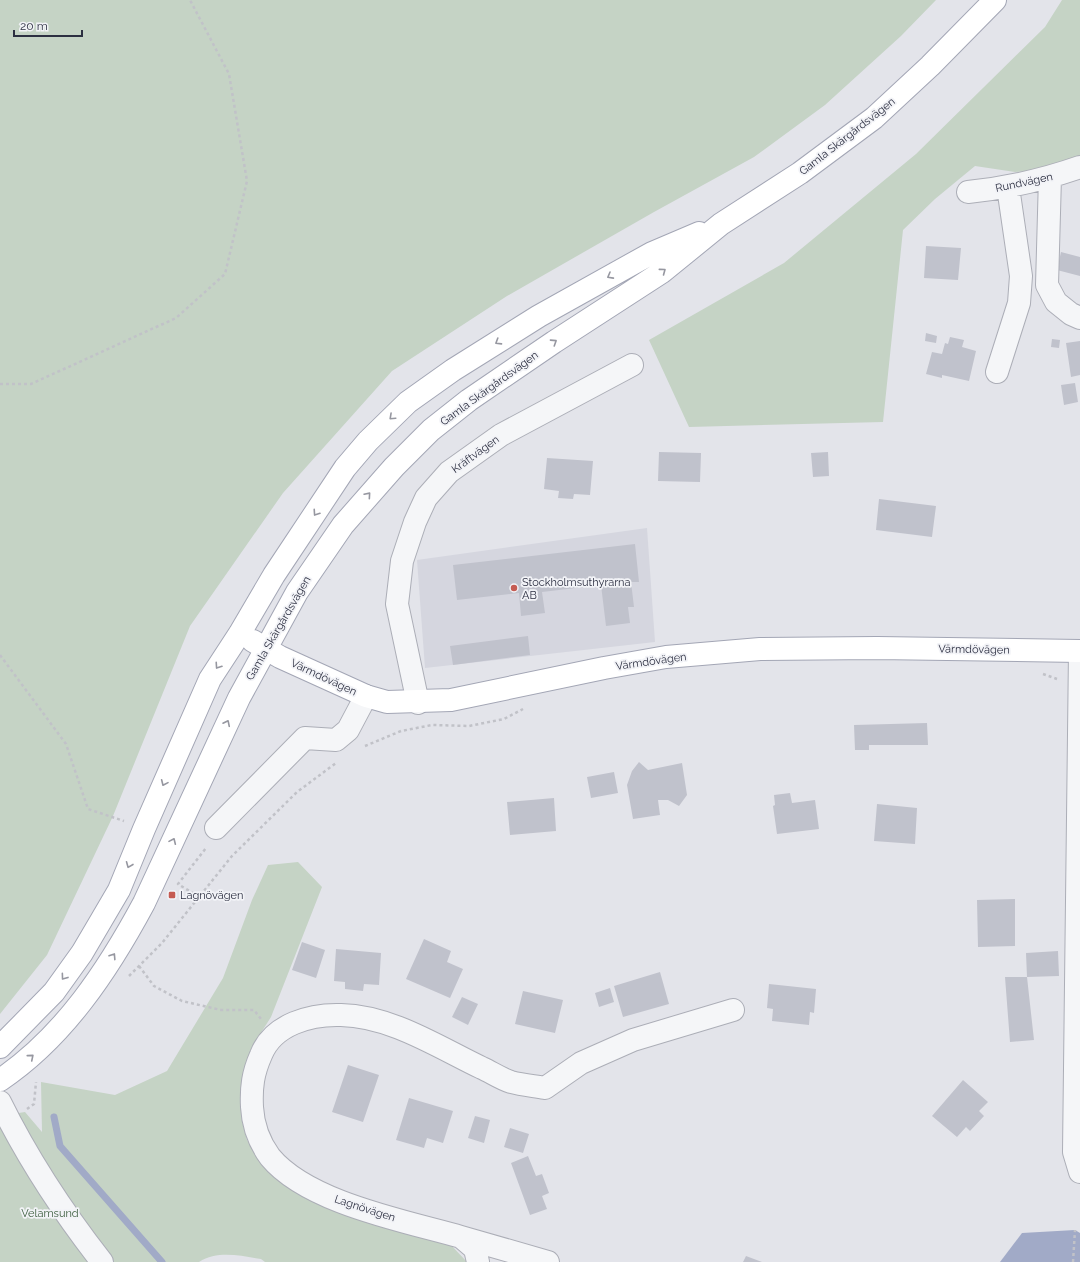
<svg xmlns="http://www.w3.org/2000/svg" width="1080" height="1262" font-family="Raleway,sans-serif">
<style>
.built{fill:#d5d6df}
.green{fill:#c5d3c5}
.water{fill:#a1aac7}
.lines{fill:none;stroke-linecap:round;stroke-linejoin:round}
.stream{stroke:#a1aac7;stroke-width:7}
.building{fill:#c0c2cc}
.minor-casing{stroke:#acaeb7;stroke-width:24}
.major-casing{stroke:#a3a6b5;stroke-width:24}
.path{stroke:#c1c2c8;stroke-width:2.5;stroke-dasharray:3 3;stroke-linecap:butt}
.minor{stroke:#f5f6f8;stroke-width:22}
.major{stroke:#fff;stroke-width:22}
.oneway{stroke:#9697a0}
.poi-dot{fill:#c55b52;stroke:#f2f3f7;stroke-width:1.5}
.labels{text-anchor:middle;stroke-width:3.5;stroke-linejoin:round;paint-order:stroke}
.street-label{font-size:11px;fill:#2c2f41;stroke:#f2f3f7}
.poi-label{font-size:11px;fill:#2c2f41;stroke:#f2f3f7;text-anchor:start}
.park-label{font-size:11px;fill:#3a5c3c;stroke:#f2f3f7}
</style>
<rect width="100%" height="100%" fill="#e3e4ea"/>
<path class="built" d="M647 528 655 642 425 668 417 560Z"/>
<path class="green" d="M0 0H936L901 36 825 105 754 157 654 212 507 296 392 371 283 493 190 626 113 816 47 955 0 1014Z
M1062 0H1080V157L1049 169 1015 172 975 166 935 199 903 230 883 422 689 427 649 340 784 263 916 154 1045 27Z
M298 862 322 887 271 1017 252 1047 245 1071 241 1094 242 1121 247 1140 261 1162 450 1244 467 1262H265L261 1259C241 1256 218 1250 199 1262H0V1116L25 1112 42 1132 41 1082 115 1095 167 1071 223 978 252 900 268 865Z"/>
<path class="water" d="M1075 1230 1080 1233V1262H1000L1022 1233Z"/>
<g class="lines">
<path class="stream" d="M54 1117 60 1146 162 1262"/>
</g>
<path class="building" d="M926 246 961 248 958 280 924 278Z
M1061 252 1080 257V276L1057 270Z
M926 333 937 336 936 343 925 341Z
M950 337 964 340 962 347 976 351 969 381 942 375V378L926 374 932 352 942 354 945 343 948 344Z
M1052 339 1060 340 1059 348 1051 347Z
M1080 341V375L1071 377 1066 343Z
M1075 383 1078 402 1064 405 1061 385Z
M659 452 701 453 700 482 658 481Z
M828 452 829 476 813 477 811 453Z
M547 458 593 461 590 495 574 494 573 499 558 498 559 491 544 489Z
M879 499 936 506 932 537 876 530Z
M635 544 639 582H631L634 607H628L630 623 606 626 601 585 542 592 545 613 521 616 519 593 457 600 453 565Z
M528 636 530 655 453 665 450 646Z
M927 723 928 745H869V750H855L854 725Z
M639 762 648 770 682 763 687 795 679 806 668 800H658L660 815 633 819 627 785 632 771Z
M614 772 618 793 591 798 587 777Z
M790 793 792 803 815 800 819 829 777 834 773 806 775 805 774 795Z
M554 798 556 831 510 835 507 802Z
M877 804 917 808 915 844 874 841Z
M1015 899V946L978 947 977 900Z
M424 939 451 951 447 962 463 969 450 998 406 979Z
M302 942 325 950 316 978 292 970Z
M336 949 381 953 379 985 364 984 363 991 345 989V982L334 981Z
M1058 951 1059 976 1027 977 1034 1040 1010 1042 1005 977H1027L1026 953Z
M660 972 669 1004 623 1017 614 986Z
M769 984 816 989 814 1013 810 1012 809 1025 772 1021 773 1009 767 1008Z
M610 988 614 1002 599 1007 595 993Z
M523 991 563 1000 555 1033 515 1024Z
M462 997 478 1004 468 1025 452 1017Z
M348 1065 379 1075 363 1122 332 1112Z
M963 1080 988 1102 979 1111 984 1116 970 1131 966 1127 957 1137 932 1116Z
M409 1098 453 1111 443 1143 427 1138 424 1148 396 1140Z
M475 1116 490 1120 484 1143 468 1138Z
M510 1128 529 1134 523 1153 504 1147Z
M528 1156 536 1176 542 1174 549 1193 542 1196 547 1209 530 1215 511 1163Z
M746 1256 762 1262H743Z"/>
<g class="lines">
<g class="minor-casing">
<path id="minor" d="M1050 177 1047 285 1056 302 1071 314 1080 318
M968 192C1007 188 1043 180 1080 167
M997 372 1019 303 1021 276 1008 187
M1080 651 1074 1152 1080 1172
M418 703 397 604 402 561 415 522 426 498 449 472 501 435 632 365
M216 828 305 738 336 740 348 730 366 696
M0 1102C28 1159 63 1212 102 1262
M461 1237 548 1262
M478 1262 475 1249 461 1237C405 1221 308 1203 270 1157 259 1142 253 1125 252 1107 251 1087 253 1073 261 1055 273 1024 311 1014 341 1015 391 1016 438 1047 482 1068 491 1072 501 1079 511 1082 522 1085 534 1086 545 1088L581 1063 633 1040 733 1010"/>
</g>
<g class="major-casing">
<path id="major" d="M253 641 280 657 366 696 387 702 451 700 604 668 666 657 760 649 877 648 1080 651
M0 1047 54 992 82 953 102 919 119 890 144 829 210 679 240 633 274 575 345 468 368 441 408 402 453 370 539 316 652 253 699 233
M0 1080C64 1037 108 970 144 903L239 698 297 592 343 525 394 467 431 430 469 400 554 342 662 272 721 224 800 173 874 118 930 66 995 0"/>
</g>
<path class="path" d="M0 384H31L176 318 225 274 247 181 229 74 190 0
M0 655 66 744 88 809 124 821
M1043 674 1057 679
M365 746 401 731 432 725 469 726 504 719 523 709
M199 897 178 884 206 848
M139 966 154 986 182 1001 221 1010H254L261 1019
M129 976 162 943 232 856 297 792 336 763
M27 1109 34 1104 36 1082
M1073 1262 1075 1230"/>
<use href="#minor" class="minor"/>
<use href="#major" class="major"/>
</g>
<defs><path id="oneway-chevron" d="M-2-3.5L2.5 0L-2 3.5" fill="none" stroke-width="1.6" stroke-linecap="round" stroke-linejoin="round"/></defs>
<g class="oneway">
<use href="#oneway-chevron" transform="translate(663 271) rotate(-37)"/>
<use href="#oneway-chevron" transform="translate(610 276) rotate(151)"/>
<use href="#oneway-chevron" transform="translate(498 342) rotate(148)"/>
<use href="#oneway-chevron" transform="translate(554 342) rotate(-33)"/>
<use href="#oneway-chevron" transform="translate(392 417) rotate(137)"/>
<use href="#oneway-chevron" transform="translate(368 495) rotate(-49)"/>
<use href="#oneway-chevron" transform="translate(316 513) rotate(124)"/>
<use href="#oneway-chevron" transform="translate(218 666) rotate(124)"/>
<use href="#oneway-chevron" transform="translate(227 723) rotate(-64)"/>
<use href="#oneway-chevron" transform="translate(164 783) rotate(114)"/>
<use href="#oneway-chevron" transform="translate(173 841) rotate(-66)"/>
<use href="#oneway-chevron" transform="translate(129 865) rotate(112)"/>
<use href="#oneway-chevron" transform="translate(113 956) rotate(-57)"/>
<use href="#oneway-chevron" transform="translate(64 977) rotate(126)"/>
<use href="#oneway-chevron" transform="translate(31 1057) rotate(-40)"/>
</g>
<g class="poi-dot">
<circle cx="514" cy="588" r="4"/>
<rect x="168" y="891" width="8" height="8" rx="2"/>
</g>
<g class="labels">
<g class="street-label">
<text transform="translate(847 136) rotate(-38)" y="4">Gamla Skärgårdsvägen</text>
<text transform="translate(1024 182) rotate(-12)" y="4">Rundvägen</text>
<text transform="translate(489 388) rotate(-36)" y="4">Gamla Skärgårdsvägen</text>
<text transform="translate(475 454) rotate(-36)" y="4">Kräftvägen</text>
<text transform="translate(278 628) rotate(-60)" y="4">Gamla Skärgårdsvägen</text>
<text transform="translate(974 649) rotate(1)" y="4">Värmdövägen</text>
<text transform="translate(651 661) rotate(-8)" y="4">Värmdövägen</text>
<text transform="translate(324 677) rotate(25)" y="4">Värmdövägen</text>
<text transform="translate(365 1208) rotate(18)" y="4">Lagnövägen</text>
</g>
<g class="poi-label">
<text x="522" y="586">Stockholmsuthyrarna<tspan x="522" dy="13">AB</tspan></text>
<text x="180" y="899">Lagnövägen</text>
</g>
<g class="park-label">
<text x="50" y="1217">Velamsund</text>
</g>
</g>
<path d="M14 30v6h68v-6" fill="none" stroke="#2c2f41" stroke-width="2"/>
<text x="20" y="30" font-size="12" fill="#2c2f41" stroke="#f2f3f7" stroke-width="3" paint-order="stroke">20 m</text>
</svg>
